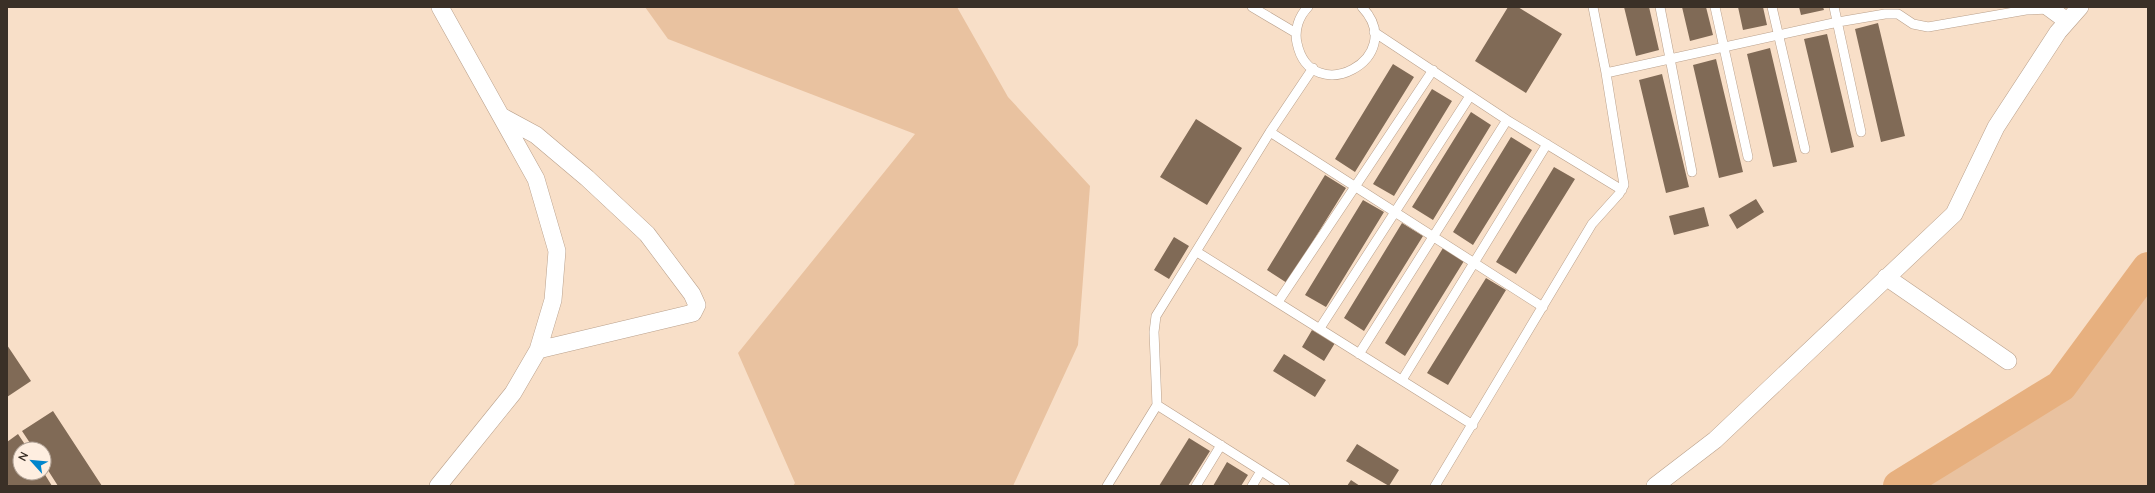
<svg xmlns="http://www.w3.org/2000/svg" width="2155" height="493" font-family="Lato,sans-serif">
<style>
.green{fill:#e9c2a0}
.lines{fill:none;stroke-linecap:round;stroke-linejoin:round}
.river{stroke:#e7b07f;stroke-width:32}
.building{fill:#806a56}
.service-casing{stroke:#baa18c;stroke-width:10}
.minor-casing{stroke:#baa18c;stroke-width:18}
.service{stroke:#fff;stroke-width:9}
.minor{stroke:#fff;stroke-width:17}
</style>
<rect width="100%" height="100%" fill="#f8dfc8"/>
<path class="green" d="M645 7H957L1008 97 1090 186 1078 345 1013 486H793L795 483 738 353 915 134 668 39Z
M2148 268V486H1899L2061 386Z"/>
<g class="lines">
<path class="river" d="M1899 486 2061 386 2148 268"/>
</g>
<path class="building" d="M1508 7H1518L1562 34 1526 93 1475 61Z
M1624 7H1649L1659 50 1636 56Z
M1682 7H1706L1713 35 1690 41Z
M1738 7H1763L1767 25 1743 30Z
M1799 7H1823L1824 10 1801 15Z
M1878 23 1905 136 1881 142 1855 29Z
M1827 34 1854 147 1831 153 1804 39Z
M1770 48 1797 162 1773 167 1747 54Z
M1716 59 1743 172 1719 178 1693 65Z
M1393 64 1414 77 1355 172 1335 159Z
M1662 74 1689 187 1666 193 1639 80Z
M1432 89 1452 101 1394 196 1373 184Z
M1471 112 1491 125 1433 220 1412 207Z
M1196 119 1242 148 1207 205 1160 177Z
M1511 137 1532 150 1473 245 1453 232Z
M1554 167 1575 179 1516 274 1496 262Z
M1325 175 1346 188 1287 283 1267 270Z
M1756 199 1764 212 1737 229 1729 215Z
M1363 200 1384 212 1326 307 1305 295Z
M1704 207 1709 226 1674 235 1669 216Z
M1402 223 1423 236 1364 331 1344 318Z
M1174 237 1189 246 1169 279 1154 270Z
M1443 248 1464 261 1405 356 1385 343Z
M1486 278 1506 290 1448 385 1427 373Z
M1312 330 1335 343 1324 361 1302 347Z
M7 345 31 381 7 397Z
M1284 354 1326 380 1315 397 1273 371Z
M53 411 102 486H58L44 464V449H34L22 431Z
M18 434 28 449H20V473H44L52 486H9L7 483V442Z
M1189 438 1210 451 1188 486H1159Z
M1357 444 1399 470 1389 486 1346 461Z
M1227 462 1248 475 1241 486H1213Z
M1351 480 1360 486H1347Z"/>
<g class="lines">
<g class="service-casing">
<path id="service" d="M1252 7 1296 33
M1308 7C1299 16 1294 30 1297 43 1311 110 1410 58 1362 7
M1660 7 1692 172
M1715 7 1748 157
M1772 7 1805 149
M1834 7 1861 132
M1374 32 1507 120 1622 190
M1606 73 1838 22 1885 14H1898L1913 24 1928 27 2026 10 2050 9
M1270 132 1543 307
M1197 252 1473 425
M1278 302 1433 70
M1320 328 1470 96
M1359 354 1507 120
M1402 380 1547 144
M1157 405 1285 486
M1107 486 1157 405 1154 332 1156 316 1270 132 1313 68
M1196 486 1221 445
M1252 486 1261 471
M1435 486 1592 224 1619 194 1624 185 1606 73 1593 7"/>
</g>
<g class="minor-casing">
<path id="minor" d="M2048 7 2067 21
M501 116 536 135 587 178 647 234 692 294 697 305 693 313 538 350
M1886 277 2008 361
M438 486 513 393 538 350 553 300 557 251 536 179 440 7
M1655 486 1715 440 1954 214 1996 127 2058 32 2080 7"/>
</g>
<use href="#service" class="service"/>
<use href="#minor" class="minor"/>
</g>
<rect width="2155" height="493" fill="none" stroke="#3a3027" stroke-width="16"/>
<g transform="translate(32 461) rotate(297)"><circle r="19" fill="#feeee0" stroke="#b0a296"/>
<path d="M0-3L7 15L0 10L-7 15Z" fill="#0085cc"/>
<text y="-6" font-size="11" font-weight="bold" text-anchor="middle" fill="#3a3027">N</text>
</g>
</svg>
